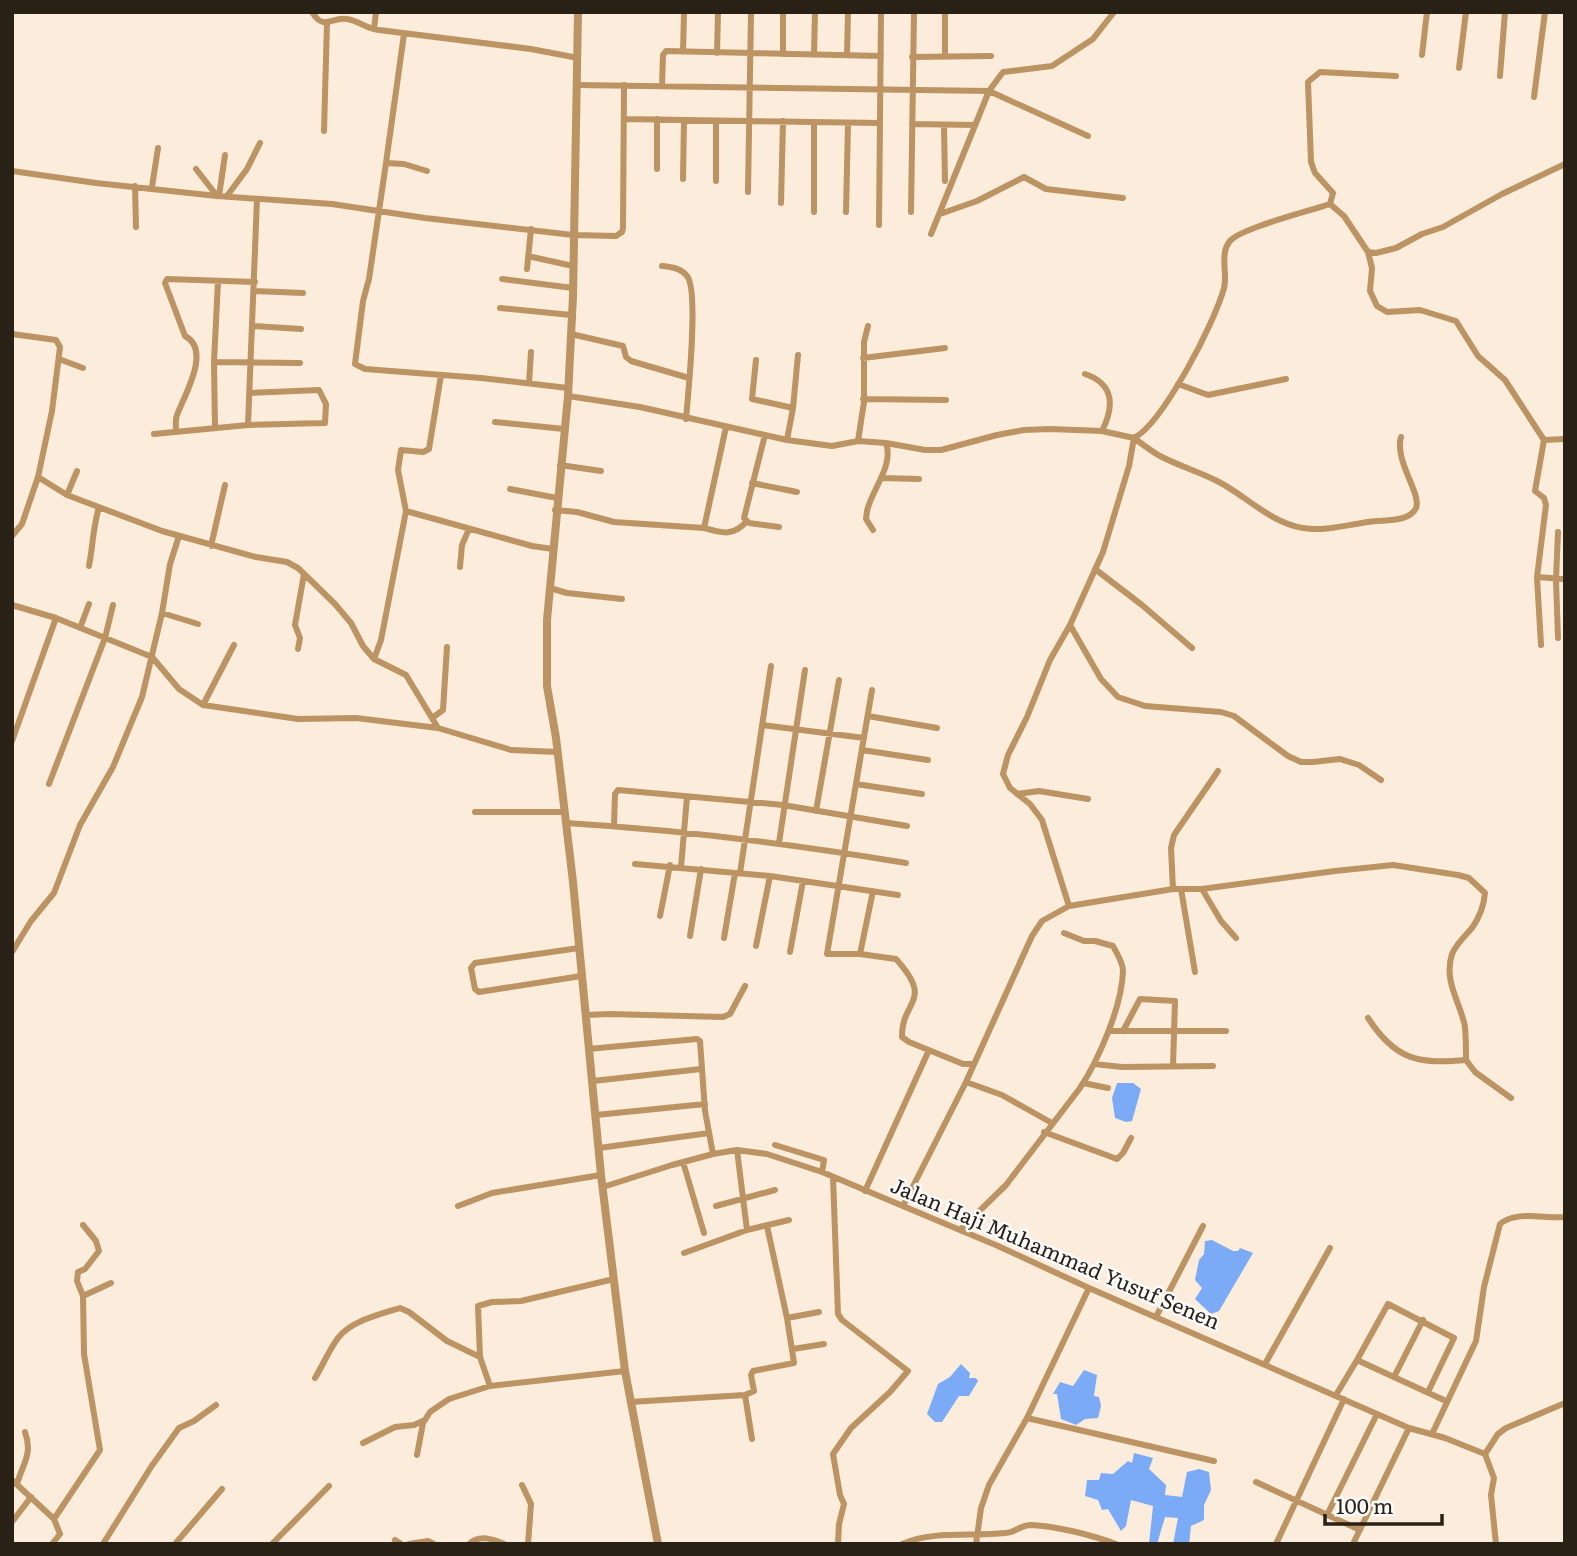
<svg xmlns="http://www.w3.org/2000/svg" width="1577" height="1556" font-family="Literata,serif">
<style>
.water{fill:#7babf7}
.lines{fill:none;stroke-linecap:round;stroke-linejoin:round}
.minor{stroke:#bc9362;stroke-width:6}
.tertiary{stroke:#bc9362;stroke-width:8}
.labels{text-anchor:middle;stroke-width:5;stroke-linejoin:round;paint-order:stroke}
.street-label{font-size:21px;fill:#2a2116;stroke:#fcfcfc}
</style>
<rect width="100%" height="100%" fill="#fcecdb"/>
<path class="water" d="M1117 1083H1133L1141 1089 1132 1121 1126 1122 1115 1118 1112 1098Z
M1212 1240 1233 1251H1238L1240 1248 1253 1253 1219 1311 1211 1314 1195 1299 1202 1288 1195 1280 1199 1260 1204 1254 1205 1241Z
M961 1364 970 1373 969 1378H976L978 1381 969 1396H959L942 1422H935L927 1414 938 1384 950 1377Z
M1084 1370 1097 1375 1094 1396 1099 1397 1101 1406 1098 1418 1085 1419 1076 1425 1061 1419 1057 1394H1053L1060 1382 1073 1386Z
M1134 1453 1153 1458 1149 1469 1166 1485 1165 1495 1182 1497 1187 1472 1199 1469 1209 1472 1211 1490 1204 1505V1520L1191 1526 1189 1544H1173L1178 1518 1165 1517 1157 1544H1149L1153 1506 1131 1500 1126 1526 1121 1531 1108 1509 1102 1510 1098 1500 1085 1496 1087 1480H1099L1101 1473 1113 1474 1128 1461 1132 1463Z"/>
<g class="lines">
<path class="minor" d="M312 12C324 32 332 16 347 19 356 20 365 27 374 29
M376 12 374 29 379 30 531 49 578 58
M783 12V54
M945 12V56
M683 52 684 12
M717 53 718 12
M814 55 815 12
M847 55 848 12
M1422 55 1427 12
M912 57 991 56
M1459 68 1466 12
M1500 76 1505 12
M577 85 989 91 1088 136
M662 86 663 55 666 51 881 56
M1534 97 1545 12
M624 119 880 123
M912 124 975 125
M944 125 945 181
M324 131 327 23
M386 163 404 34
M196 169 217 196
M657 169V119
M12 171 96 183 217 196 332 204 425 218 573 235 616 236 622 232 623 228 624 85
M427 171 404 164 386 163 369 279 363 301 355 364 365 369 481 378 568 388
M683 179 684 120
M716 181V121
M135 186 136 227
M152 187 158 148
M748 192 751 12
M219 196 225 155
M227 196 247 169 260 143
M781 203 783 121
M1330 204 1344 216 1368 252 1376 253 1396 248 1422 234 1443 227 1502 194 1565 164
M814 212V122
M846 212 848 123
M911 212 914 12
M940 214 977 201 1024 177 1046 189 1123 198
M879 225 881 12
M931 234 989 91 1003 72 1052 66 1093 39 1114 12
M1368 252 1372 268 1370 291 1377 306 1387 312 1420 310 1456 321 1478 356 1505 380 1544 440 1565 439
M528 256 573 266
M662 266C671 267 681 268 687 276 699 290 688 395 686 419
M527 269 531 229
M502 279 573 288
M218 281 214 362 300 363
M255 291 303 293
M500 308 571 315
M253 326 301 329
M12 334 56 340 60 347 52 411 38 477 22 524 12 536
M571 334 623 346 626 357 631 361 689 378
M863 358 945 348
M59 359 83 368
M756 360 752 399 793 408
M214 362 215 428
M1085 374C1115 384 1114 407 1102 431
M529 383 531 352
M1178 384 1208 395 1286 379
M568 396 640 407 787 440 832 446 858 441 886 443 925 450H941L997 435 1024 430 1050 429 1102 431 1134 438C1163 423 1215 322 1224 288 1228 274 1219 254 1230 241 1241 228 1310 211 1330 204L1333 193 1315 173 1311 162 1308 82 1320 72 1396 76
M863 399 946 400
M495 422 564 429
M248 425 325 423 326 404 319 390 250 393
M176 432C176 426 175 420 177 415 184 396 212 350 185 336L165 283 167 279 255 282
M154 434 248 425 257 199
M765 435 744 518 749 523 779 527
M787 440 793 408 798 355
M858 441 864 402V342L868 326
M560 465 601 471
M38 477 67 495 162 531 256 557 287 562 298 568 335 604 351 623 363 646 374 659 406 675 438 728 511 750 558 752
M881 478 919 479
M752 483 797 492
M510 489 557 498
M67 495 77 471
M555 510 577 512 614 522 704 528 726 427
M406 511 532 546 553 549
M704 528C722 533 733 537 747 521
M873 530 866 519 867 511C872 489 894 466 886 443
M1558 532 1556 580 1558 638
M211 546 225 485
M89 566C93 545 93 527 99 507
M460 567 462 545 469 529
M1095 569 1142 605 1192 648
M1537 577 1565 579
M550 588 567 593 622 599
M12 605 56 618 152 657 179 689 203 705 298 719 356 718 438 728
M162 613 198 624
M1070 625 1101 679 1118 697 1145 706 1221 712 1234 716 1288 756 1301 762H1313L1340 759 1359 765 1381 780
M80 628 89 604
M1541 645 1537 577 1546 505 1544 498 1535 491 1544 440
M298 649 300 638 295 625 304 574
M374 659 381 640 406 511 398 470 401 450 423 452 429 449 441 375
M872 690 827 954H860L896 959C935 1002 901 1000 902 1037L909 1042 963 1064H974
M203 705 234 645
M868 716 937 728
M432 718 443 710 447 647
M762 725 864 738
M12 741 56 618
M862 750 928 760
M49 784 105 638 113 605
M856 784 922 794
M1017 794 1039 791 1088 799
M816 811 839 680
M475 812H565
M566 823C681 830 793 844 906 863
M614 826 615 794 618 790 783 805 907 826
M779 843 805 670
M635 864 770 876 898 895
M681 867 687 797
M740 873 771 666
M1173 889 1171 848 1174 835 1218 771
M1181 889 1195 972
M1202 889 1221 921 1236 938
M1069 906 1042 820 1030 804 1010 788 1003 774 1008 755 1027 717 1050 660 1070 625 1103 552 1129 466 1134 438C1142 444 1151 451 1160 456 1179 466 1200 472 1219 482 1246 496 1271 523 1303 528 1328 532 1352 523 1377 521 1389 520 1410 521 1416 508 1422 494 1394 461 1401 437
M660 916 670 865
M690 936 701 869
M724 938 735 873
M756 946 770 876
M579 948 475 963 471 968 475 989 479 992 581 976
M12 952 31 921 54 893 80 825 113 767 142 697 162 613 170 564 179 536
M790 952 803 881
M860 954 873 891
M585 1015 610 1014 723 1017 730 1014 745 986
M1109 1031H1226
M1123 1031 1140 999 1175 1001 1173 1066
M588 1049 697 1039 700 1041 705 1111 713 1154
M1466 1060 1475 1072 1511 1098
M1094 1064 1122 1067 1213 1066
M593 1081 701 1069
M966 1082 1002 1095 1052 1123
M1083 1083 1108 1088
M596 1115 705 1104
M1044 1132 1117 1159 1123 1153 1131 1138
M775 1145 824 1160 822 1172
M599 1148 709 1133
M737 1150 747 1230
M683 1162 704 1233
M833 1177 838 1314 842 1320 908 1371 890 1392 851 1428 833 1454 840 1495 844 1504 839 1524 838 1544
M603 1187 672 1165 713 1154 737 1150 767 1154 822 1172 998 1246 1089 1288 1409 1428 1445 1438 1485 1454
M865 1191 929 1050
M458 1206 492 1193 601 1175
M716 1206 775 1190
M903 1206 966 1082 1032 936 1042 921 1069 906 1173 889H1202L1335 871 1393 865 1458 875 1469 878 1485 893C1484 905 1479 918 1472 928 1465 936 1456 944 1452 954 1443 982 1461 1003 1465 1027 1466 1038 1466 1049 1466 1060 1419 1064 1396 1061 1368 1018
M960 1230 1006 1185 1080 1088C1099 1059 1122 1006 1123 971 1123 962 1117 954 1113 946L1095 941H1084L1064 933
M684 1253 747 1230 789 1220
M83 1296 111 1283
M1156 1317 1203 1226
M787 1318 819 1312
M793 1349 824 1344
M480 1357 478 1306 492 1302 521 1301 614 1279
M1265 1364 1330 1248
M1394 1377 1423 1320
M315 1378C323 1365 329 1350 338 1338 351 1321 380 1314 400 1308L409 1312 447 1341 480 1357 490 1386
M1428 1392 1454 1338 1388 1304 1357 1360 1446 1401
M745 1395 752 1439
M1336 1395 1357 1360
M630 1402 745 1395 754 1391 751 1375 753 1371 794 1363 787 1318 767 1226
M1027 1418 1214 1461
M1432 1434 1476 1341 1484 1287 1500 1224C1517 1210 1544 1219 1565 1217
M363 1443 395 1427 414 1425 425 1420
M1485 1454 1498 1434 1506 1428 1565 1403
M1485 1454 1494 1478 1491 1495 1496 1544
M417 1455 423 1423 430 1412 449 1399 490 1386 625 1371
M12 1480 54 1519 60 1534 52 1544
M1256 1482 1360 1530
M17 1484C23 1463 33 1454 25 1432
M522 1485 531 1504 528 1544
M1327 1515 1377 1414
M54 1519 100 1450 84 1354 83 1296 77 1281 78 1272 85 1269 99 1251 96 1241 83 1225
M12 1522 31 1497
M395 1540 401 1544
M103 1544 151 1467 179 1428 194 1421 216 1405
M175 1544 222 1489
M272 1544 329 1486
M409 1544 428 1541 434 1544
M469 1544C479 1534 493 1539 504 1544
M902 1544C934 1530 971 1537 1005 1533 1015 1533 1020 1525 1031 1525 1056 1526 1092 1535 1116 1544
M976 1544 981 1508 989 1485 1027 1418 1089 1288
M1276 1544 1344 1399
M1353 1544 1409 1428"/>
<path class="tertiary" d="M578 12 573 296 568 396 547 620V686L556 738 573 882 601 1175 625 1371 658 1544"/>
</g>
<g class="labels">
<g class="street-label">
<text transform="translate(1055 1254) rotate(23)" y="7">Jalan Haji Muhammad Yusuf Senen</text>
</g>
</g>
<rect width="1577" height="1556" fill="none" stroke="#2a2116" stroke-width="28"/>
<path d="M1325 1514v10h117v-10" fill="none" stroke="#2a2116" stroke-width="3.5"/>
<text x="1336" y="1514" font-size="21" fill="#2a2116" stroke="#fcfcfc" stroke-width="5" paint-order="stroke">100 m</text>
</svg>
